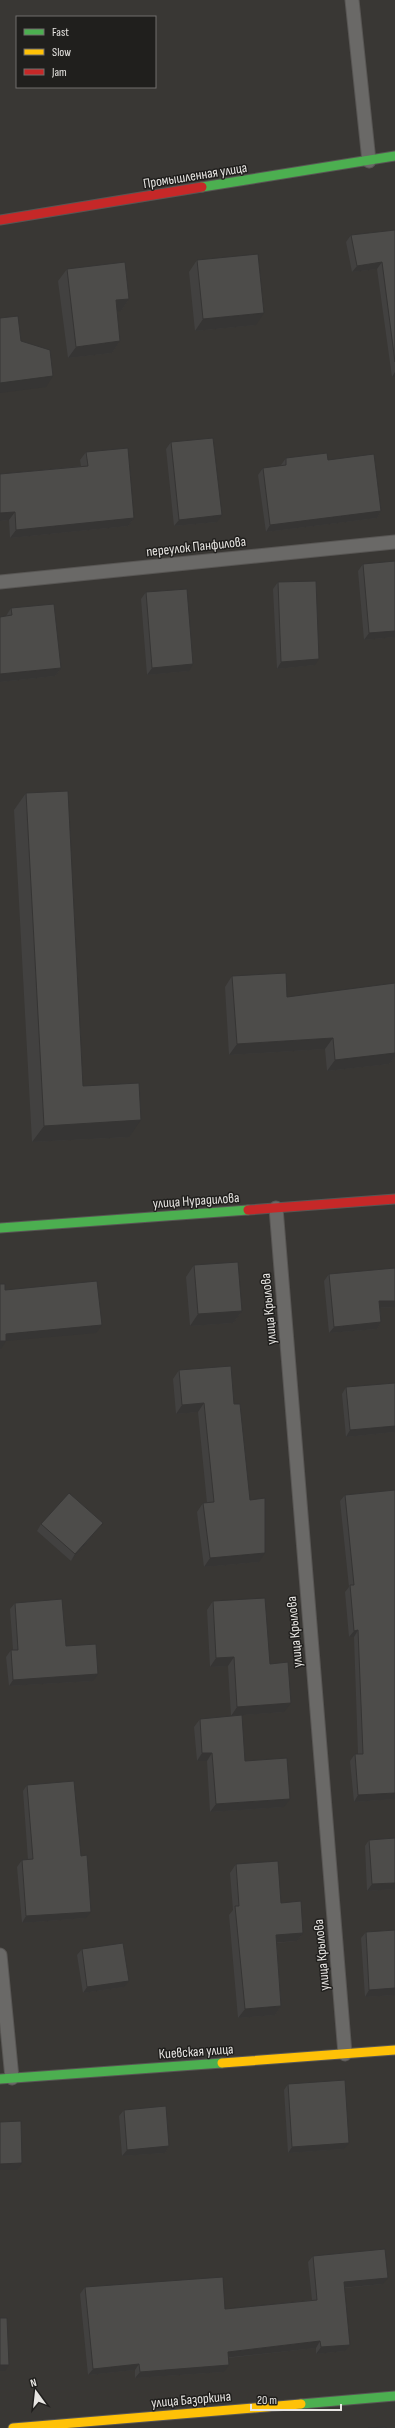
<svg xmlns="http://www.w3.org/2000/svg" width="395" height="2428" font-family="'Sofia Sans Condensed',sans-serif">
<style>
.lines{fill:none;stroke-linecap:round;stroke-linejoin:round}
.lane-casing{stroke:#585654;stroke-width:15}
.fast-casing{stroke:#585654;stroke-width:11}
.slow-casing{stroke:#585654;stroke-width:11}
.jam-casing{stroke:#585654;stroke-width:11}
.lane{stroke:#6a6967;stroke-width:13}
.fast{stroke:#4caf50;stroke-width:9}
.slow{stroke:#ffc107;stroke-width:9}
.jam{stroke:#c62828;stroke-width:9}
.wall{fill:#424140}
.shaded-wall{fill:#363534}
.building{fill:#4d4c4a;stroke:#363534}
.labels{text-anchor:middle;stroke-width:3;stroke-linejoin:round;paint-order:stroke}
.street-label{font-size:14px;fill:#e7e5e2;stroke:#201f1d}
</style>
<rect width="100%" height="100%" fill="#393734"/>
<g class="lines">
<g class="lane-casing">
<path id="lane" d="M352 0 369 161
M0 582 395 542
M276 1208 345 2054
M0 1955 12 2078"/>
</g>
<g class="fast-casing">
<path id="fast" d="M202 187 395 156
M0 1228 248 1210
M0 2079 222 2063
M301 2404 395 2396"/>
</g>
<g class="slow-casing">
<path id="slow" d="M222 2063 395 2050
M13 2428 301 2404"/>
</g>
<g class="jam-casing">
<path id="jam" d="M0 220 202 187
M248 1210 395 1199"/>
</g>
<use href="#lane" class="lane"/>
<use href="#fast" class="fast"/>
<use href="#slow" class="slow"/>
<use href="#jam" class="jam"/>
</g>
<path class="wall" d="M395 230V377H392L377 269 352 272 346 242 351 235Z
M197 260 256 325 195 331 189 272Z
M67 269 129 299 121 311H117L120 341 112 353 68 358 58 281Z
M171 442 217 522 174 526 166 449Z
M86 452 134 518 128 526 10 538 9 520 0 521V474L81 466 80 460Z
M286 458 328 460 381 511 377 518 266 532 258 475 263 468 281 466V465Z
M363 564 395 637 364 640 358 571Z
M278 582 315 665 277 669 273 589Z
M146 592 189 671 147 675 141 599Z
M11 608 61 668 55 676 0 682V617L6 616Z
M26 793 83 1086 129 1137 32 1142 14 810Z
M232 976 287 997 394 1057 389 1064 327 1071 325 1049 229 1055 225 987Z
M194 1265 242 1311 233 1323 190 1326 186 1277Z
M395 1268V1307L380 1308 381 1322 377 1329 329 1333 324 1281 329 1274Z
M179 1370 234 1404 250 1500 259 1562 204 1567 197 1512 203 1503H207L198 1412 176 1414 173 1379Z
M346 1387 395 1432 346 1437 342 1394Z
M395 1490V1799L354 1802 350 1761 355 1754H358L354 1637H349L345 1592 349 1587 340 1501 345 1495Z
M103 1523 98 1529 71 1561 37 1531 41 1524Z
M213 1601 270 1664 284 1712 231 1716 228 1666 210 1667 207 1610Z
M15 1603 66 1646 93 1681 9 1686 6 1657 11 1650H13L10 1609Z
M200 1719 245 1761 284 1807 210 1812 207 1761H197L194 1727Z
M27 1785 81 1856 86 1918 22 1923 17 1867 22 1860H28L23 1791Z
M395 1838V1889L367 1891 365 1846 369 1840Z
M236 1864 281 1903 303 1933 297 1941 277 1943 281 2006 275 2015 238 2018 229 1915 233 1910 230 1873Z
M395 1930V1995L365 1997 361 1938 366 1932Z
M82 1949 124 1987 83 1993 77 1955Z
M288 2084 344 2149 288 2153 284 2090Z
M124 2110 169 2146 165 2153 122 2156 119 2116Z
M313 2256 383 2284 345 2288V2351L316 2354V2348L228 2358 224 2372 135 2378V2370L88 2375 80 2294 85 2287 225 2309 312 2300 308 2262Z"/>
<path class="shaded-wall" d="M382 262 377 269 352 272 357 266Z
M129 299 121 311 108 312 116 300Z
M264 313 256 325 195 331 203 319Z
M120 341 112 353 68 358 76 347Z
M395 372V377H392Z
M53 376 46 387 0 393V383Z
M381 511 377 518 266 532 270 525Z
M15 512 9 520 0 521V513Z
M222 515 217 522 174 526 179 520Z
M134 518 128 526 10 538 16 530Z
M395 631V637L364 640 369 633Z
M319 659 315 665 277 669 281 662Z
M193 664 189 671 147 675 152 668Z
M61 668 55 676 0 682V674Z
M333 1038 325 1049 229 1055 237 1044Z
M395 1049V1057H394L389 1064 327 1071 335 1060Z
M141 1120 129 1137 32 1142 44 1126Z
M379 1301H395V1307L375 1308Z
M242 1311 233 1323 190 1326 198 1314Z
M381 1322 377 1329 329 1333 334 1327Z
M102 1325 96 1333 6 1341 1 1349H0V1341L6 1334Z
M204 1403 198 1412 176 1414 182 1405Z
M395 1426V1432L346 1437 350 1430Z
M103 1523 98 1529 71 1561 75 1554Z
M265 1553 259 1562 204 1567 210 1558Z
M358 1630 354 1637H349L354 1631Z
M234 1657 228 1666 210 1667 216 1658Z
M98 1674 93 1681 9 1686 13 1680Z
M291 1703 284 1712 231 1716 237 1707Z
M202 1753H212L207 1761H197Z
M395 1793V1799L354 1802 358 1795Z
M290 1799 284 1807 210 1812 216 1804Z
M395 1883V1889L367 1891 372 1884Z
M91 1912 86 1918 22 1923 26 1916Z
M303 1933 297 1941 270 1943 276 1935Z
M129 1981 124 1987 83 1993 87 1987Z
M395 1988V1995L365 1997 369 1990Z
M281 2006 275 2015 238 2018 245 2009Z
M349 2143 344 2149 288 2153 292 2147Z
M169 2146 165 2153 122 2156 127 2150Z
M22 2163 17 2170H0V2164Z
M388 2278 383 2284 340 2288 344 2282Z
M320 2341 316 2348 223 2358 228 2352Z
M350 2345 345 2351 316 2354 321 2347Z
M139 2364 135 2370 88 2375 93 2369Z
M0 2365H9L5 2371H0Z
M229 2365 224 2372 135 2378 140 2372Z"/>
<path class="building" d="M395 230V362L382 262 357 266 351 235Z
M258 254 264 313 203 319 197 260Z
M125 262 129 299 116 300 120 341 76 347 67 269Z
M18 316 21 341 50 350 53 376 0 383V318Z
M213 438 222 515 179 520 171 442Z
M128 448 134 518 16 530 15 512 0 513V474L88 466 86 452Z
M327 453 328 460 374 454 381 511 270 525 263 468 286 465V458Z
M395 561V631L369 633 363 564Z
M316 581 319 659 281 662 278 582Z
M187 589 193 664 152 668 146 592Z
M54 604 61 668 0 674V617L12 615 11 608Z
M68 791 83 1086 139 1083 141 1120 44 1126 26 793Z
M286 973 287 997 395 983V1053L335 1060 333 1038 237 1044 232 976Z
M238 1262 242 1311 198 1314 194 1265Z
M395 1268V1301H379L381 1322 334 1327 329 1274Z
M97 1281 102 1325 6 1334V1341H0V1284H5V1290Z
M231 1366 234 1404H240L250 1500 265 1498V1553L210 1558 203 1503 214 1502 204 1403 182 1405 179 1370Z
M395 1383V1426L350 1430 346 1387Z
M395 1490V1793L358 1795 355 1754H363L358 1630 354 1631 350 1585H354L345 1495Z
M69 1493 103 1523 75 1554 41 1524Z
M265 1598 270 1664 288 1662 291 1703 237 1707 234 1657 216 1658 213 1601Z
M62 1599 66 1646 96 1644 98 1674 13 1680 11 1650H18L15 1603Z
M242 1715 245 1761 287 1758 290 1799 216 1804 212 1753H202L200 1719Z
M74 1781 81 1856 87 1855 91 1912 26 1916 22 1860 33 1859 27 1785Z
M395 1838V1883L372 1884 369 1840Z
M278 1861 281 1903 301 1901 303 1933 276 1935 281 2006 245 2009 235 1906H239L236 1864Z
M395 1930V1988L369 1990 366 1932Z
M123 1943 129 1981 87 1987 82 1949Z
M345 2080 349 2143 292 2147 288 2084Z
M166 2106 169 2146 127 2150 124 2110Z
M21 2121 22 2163 0 2164V2122Z
M385 2249 388 2278 344 2282 350 2345 321 2347 320 2341 228 2352 229 2365 140 2372 139 2364 93 2369 85 2287 223 2277 225 2309 317 2300 313 2256Z
M0 2318H7L9 2365H0Z
M386 2427V2428H368Z"/>
<g class="labels">
<g class="street-label">
<text transform="translate(195 175) rotate(-9)" y="5">Промышленная улица</text>
<text transform="translate(196 546) rotate(-6)" y="5">переулок Панфилова</text>
<text transform="translate(196 1200) rotate(-4)" y="5">улица Нурадилова</text>
<text transform="translate(268 1309) rotate(-95)" y="5">улица Крылова</text>
<text transform="translate(294 1632) rotate(-95)" y="5">улица Крылова</text>
<text transform="translate(321 1955) rotate(-95)" y="5">улица Крылова</text>
<text transform="translate(196 2051) rotate(-4)" y="5">Киевская улица</text>
<text transform="translate(191 2399) rotate(-5)" y="5">улица Базоркина</text>
</g>
</g>
<rect x="16" y="16" width="140" height="72" fill="#201f1d" stroke="#706e6c"/>
<rect x="24" y="29" width="20" height="6" fill="#4caf50" stroke="#706e6c"/>
<text x="52" y="36" font-size="12" fill="#e7e5e2">Fast</text>
<rect x="24" y="49" width="20" height="6" fill="#ffc107" stroke="#706e6c"/>
<text x="52" y="56" font-size="12" fill="#e7e5e2">Slow</text>
<rect x="24" y="69" width="20" height="6" fill="#c62828" stroke="#706e6c"/>
<text x="52" y="76" font-size="12" fill="#e7e5e2">Jam</text>
<g transform="translate(36 2392) rotate(345)" stroke="#201f1d" stroke-width="3" paint-order="stroke">
<path d="M0-3L7 15L0 10L-7 15Z" fill="#e7e5e2"/>
<text y="-6" font-size="11" font-weight="bold" text-anchor="middle" fill="#e7e5e2">N</text>
</g>
<path d="M251 2404v6h90v-6" fill="none" stroke="#e7e5e2" stroke-width="2"/>
<text x="257" y="2404" font-size="12" fill="#e7e5e2" stroke="#201f1d" stroke-width="3" paint-order="stroke">20 m</text>
</svg>
